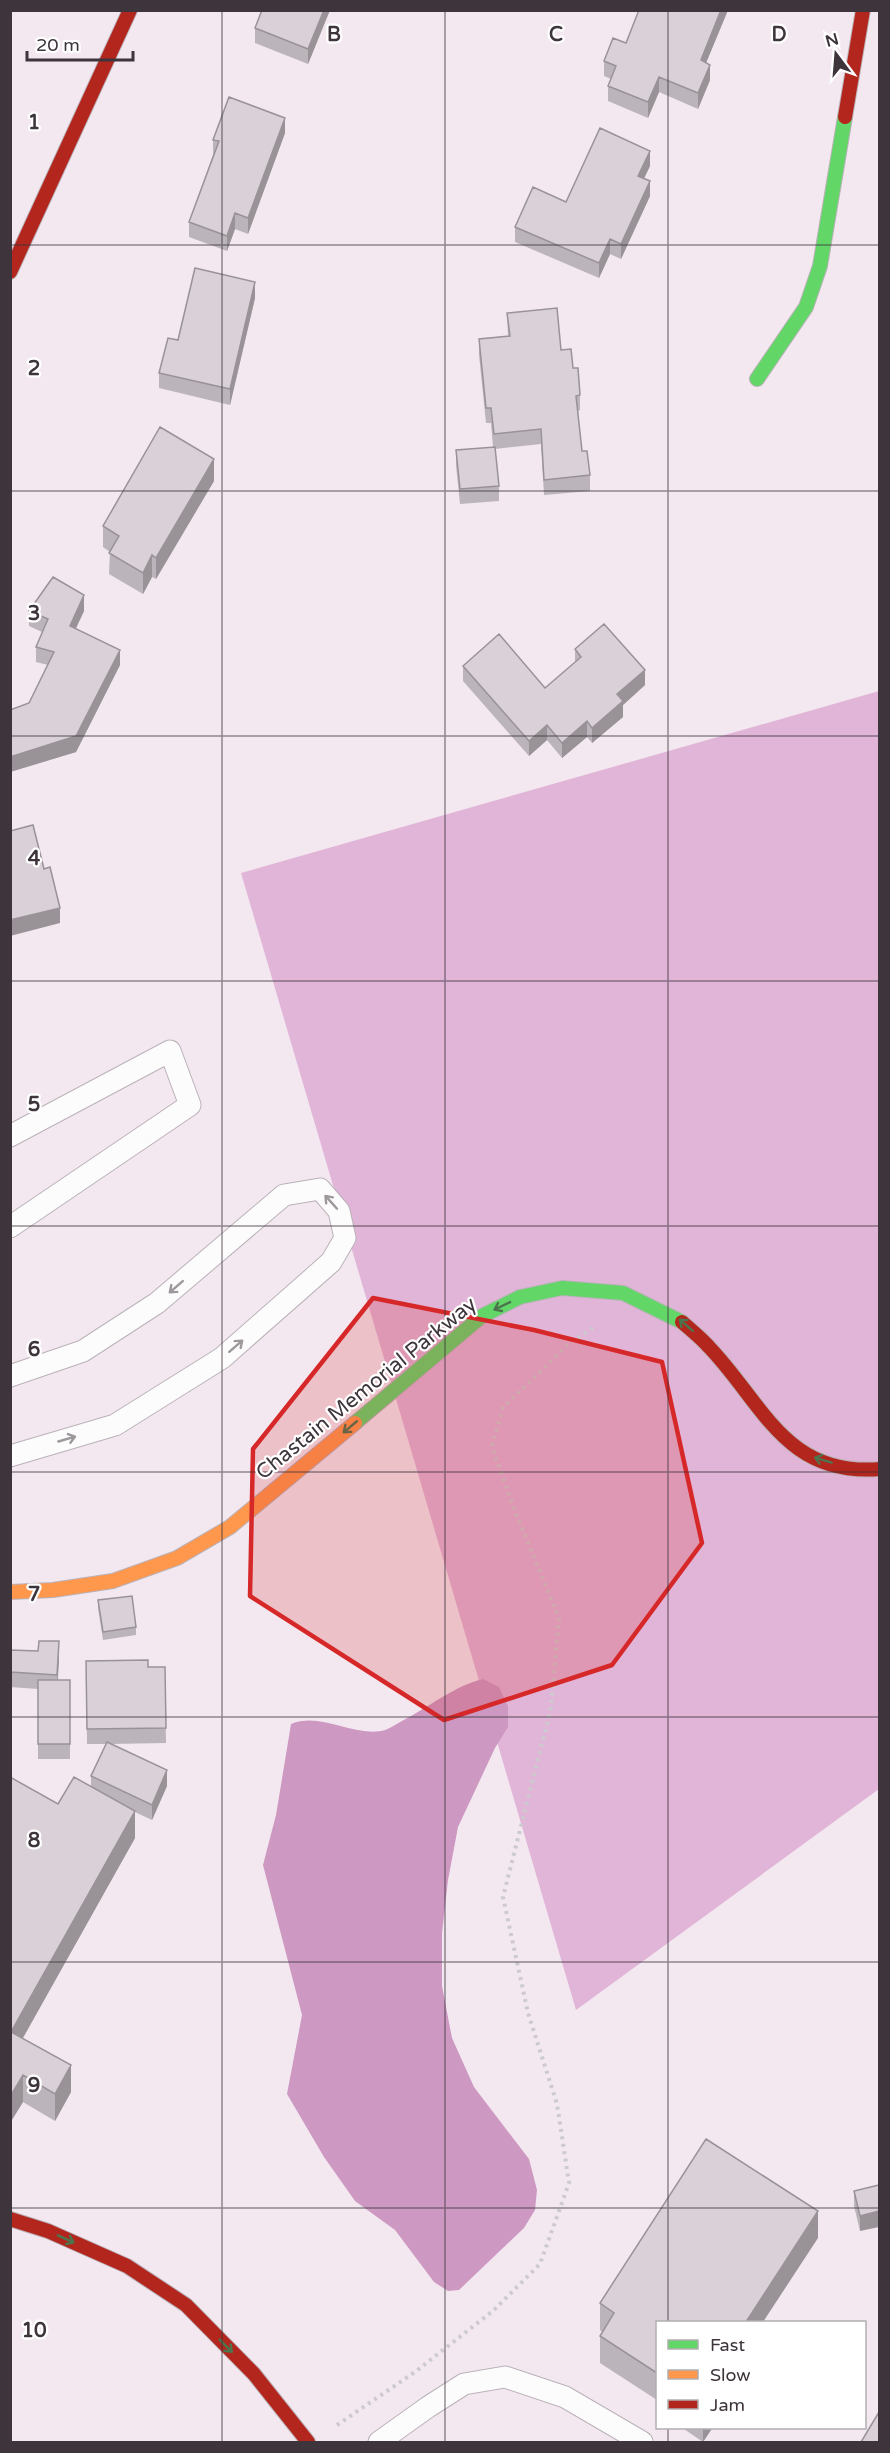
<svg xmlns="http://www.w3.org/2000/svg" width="890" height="2453" font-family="'Varela Round',sans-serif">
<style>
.forest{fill:#e1b5d8}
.water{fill:#cd99c2}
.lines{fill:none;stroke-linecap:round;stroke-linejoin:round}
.lane-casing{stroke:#bab2b8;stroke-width:23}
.fast-casing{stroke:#bab2b8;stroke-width:16}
.slow-casing{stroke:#bab2b8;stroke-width:16}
.jam-casing{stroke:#bab2b8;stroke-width:16}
.path{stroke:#cdcacd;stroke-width:4;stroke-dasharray:3 4.5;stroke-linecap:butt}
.lane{stroke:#fdfcfd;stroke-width:21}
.fast{stroke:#63d668;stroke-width:14}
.slow{stroke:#ff974d;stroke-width:14}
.jam{stroke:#b3261e;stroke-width:14}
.wall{fill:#bbb4ba}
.shaded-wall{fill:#999297}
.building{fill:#dad1d8;stroke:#999297;stroke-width:1.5}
.oneway{stroke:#9d989c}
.oneway2{stroke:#4c754d}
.marked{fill:#d62828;fill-opacity:0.2;stroke:#d62828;stroke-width:4.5;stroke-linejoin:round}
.grid{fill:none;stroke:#3d353b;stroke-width:1.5;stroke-opacity:0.55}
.labels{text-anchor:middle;stroke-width:4.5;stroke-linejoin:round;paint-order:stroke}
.street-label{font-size:21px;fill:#3d353b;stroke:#fff}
.grid-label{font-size:20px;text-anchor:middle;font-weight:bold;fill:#3d353b;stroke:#fff;stroke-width:4.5;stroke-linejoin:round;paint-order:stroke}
</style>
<rect width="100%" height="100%" fill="#f3e8f0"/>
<path class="forest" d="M879 691V1789L576 2010 241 873Z"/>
<path class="water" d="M483 1679 499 1687 508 1706V1727L495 1748 458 1827 448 1880 442 1933V1986L452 2038 474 2087 529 2159 537 2190 535 2210 524 2228 459 2290 448 2291 434 2282 395 2230 355 2201 324 2157 287 2094 302 2015 263 1865 276 1815 291 1724C321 1712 350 1736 381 1731 388 1730 396 1724 402 1721 429 1707 454 1686 483 1679Z"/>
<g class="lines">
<g class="lane-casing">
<path id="lane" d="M10 1136 170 1051 190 1105 10 1227
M10 1376 83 1351 157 1303 284 1195 320 1189 339 1211 345 1238 331 1262 222 1358 115 1425 10 1456
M379 2442 428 2407 464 2384 505 2377 565 2397 642 2442"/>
</g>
<g class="fast-casing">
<path id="fast" d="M757 379 806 307 820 266 845 117
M355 1423 482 1316 520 1297 562 1288 623 1293 682 1322"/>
</g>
<g class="slow-casing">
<path id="slow" d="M10 1592 53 1590 113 1581 177 1558 230 1527 355 1423"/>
</g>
<g class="jam-casing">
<path id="jam" d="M845 117 863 10
M10 272 130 10
M682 1322C691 1330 701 1338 709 1347 763 1403 785 1477 880 1469
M10 2219 48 2231 127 2266 186 2305 254 2374 308 2442"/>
</g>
<path class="path" d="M337 2425 415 2372 494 2310 540 2264 569 2183 557 2104 528 2013 503 1897 551 1708 559 1618 515 1511 492 1447 503 1407 571 1342 596 1326"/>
<use href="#lane" class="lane"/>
<use href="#fast" class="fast"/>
<use href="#slow" class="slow"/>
<use href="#jam" class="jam"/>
</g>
<path class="wall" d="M262 10H330L308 64 255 43V28Z
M728 10 706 63 710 80 698 109 659 92 648 118 608 101V86L611 79 604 76V61L626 43Z
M285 133 248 234 235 229 227 251 189 237V222L213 155V140Z
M650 166 644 178 650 196 621 259 610 254 599 278 515 242V227L566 202Z
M255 298 230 405 159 388V373L178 340Z
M507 313 561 350 573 368 580 395V410L578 411 582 451 590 475V491L544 495 541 444 495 449 499 486V501L460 504 456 465V450L493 447 491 423H486L479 355V339L508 336Z
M214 481 156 579 152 577 143 594 109 574 110 552 103 547V526Z
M29 611H84L76 628 120 665 76 752 10 772V710L29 703 48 665 36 662V647L42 632 29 626Z
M575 649 645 685 623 705V717L592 743 587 737 562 758 547 740 529 756 463 681V666L545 688 575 662Z
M98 1600 136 1627V1635L103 1640 98 1608Z
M10 1650 38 1651 59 1657 58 1680H70V1759H38V1689L10 1687Z
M86 1661 148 1667H165L166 1743 110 1744 167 1786 152 1820 135 1812V1838L23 2038 71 2092 55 2121 23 2102 10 2123V1777L58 1804 91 1786V1776L106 1744H87Z
M879 2185 860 2231 854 2206V2191Z
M818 2238 657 2322V2400L600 2363V2336L602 2332 600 2330V2303Z
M681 2427H713L703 2442Z"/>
<path class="shaded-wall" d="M324 10H330L308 64V49Z
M721 10H728L701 75V60Z
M710 65V80L698 109V93Z
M659 77V92L648 118V102Z
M285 118V133L248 234V218Z
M650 151V166L638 191V176Z
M650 181V196L621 259V244Z
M235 213V229L227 251V236Z
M610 239V254L599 278V263Z
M255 282V298L230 405V389Z
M214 459V481L156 579V558Z
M152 555V577L143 594V573Z
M84 595V611L70 641V626Z
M120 650V665L76 752 10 772V757Z
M645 670V685L623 705V717L592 743V728L617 694Z
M587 721V737L562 758V743Z
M547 725V740L529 756V741Z
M60 908V923L10 936V920Z
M59 1641V1657L57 1690V1675Z
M167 1770V1786L152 1820V1805Z
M135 1811V1838L11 2059V2032Z
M71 2065V2092L55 2121V2094Z
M23 2075V2102L10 2123V2097Z
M818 2211V2238L763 2322H746Z
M879 2211V2227L860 2231V2216Z
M703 2427H713L703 2442Z"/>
<path class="building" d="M262 10H324L308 49 255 28Z
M639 10H721L701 60 710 65 698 93 659 77 648 102 608 86 616 66 604 61 613 38 626 43Z
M229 97 285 118 248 218 235 213 227 236 189 222 219 141 213 140Z
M600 128 650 151 638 176 650 181 621 244 610 239 599 263 515 227 533 187 566 202Z
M195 268 255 282 230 389 159 373 168 338 178 340Z
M557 308 561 350 571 349 573 368H578L580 395 576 396 582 451H587L590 475 544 480 541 429 494 434 491 408H486L479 339 510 336 507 313Z
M160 427 214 459 156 558 152 555 143 573 109 553 119 536 103 526Z
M495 447 499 486 460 489 456 450Z
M53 577 84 595 70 626 120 650 76 736 10 757V710L29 703 54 652 36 647 48 619 29 611Z
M604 624 645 670 617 694 623 701 592 728 587 721 562 743 547 725 529 741 463 666 499 634 545 688 581 657 575 649Z
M33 825 44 869 50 867 60 908 10 920V831Z
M132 1596 136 1627 103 1632 98 1600Z
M39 1641H59L57 1675 10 1672V1650L38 1651Z
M148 1660V1667H165L166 1728 87 1729 86 1661Z
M38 1680H70V1744H38Z
M107 1742 167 1770 152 1805 91 1776Z
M10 1777 58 1804 74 1777 135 1811 11 2032 71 2065 55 2094 23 2075 10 2097Z
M706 2139 818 2211 746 2322H657V2373L600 2336 614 2313 600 2303Z
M879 2185V2211L860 2216 854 2191Z
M879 2412V2442H861Z"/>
<defs><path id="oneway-shaft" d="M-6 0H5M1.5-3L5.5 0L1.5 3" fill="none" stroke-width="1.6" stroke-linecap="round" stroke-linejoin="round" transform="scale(1.5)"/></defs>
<g class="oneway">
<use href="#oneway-shaft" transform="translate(331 1202) rotate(-132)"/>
<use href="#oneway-shaft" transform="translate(176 1287) rotate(139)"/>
<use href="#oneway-shaft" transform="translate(236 1346) rotate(-41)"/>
<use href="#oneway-shaft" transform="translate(67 1439) rotate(-16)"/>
</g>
<g class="oneway2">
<use href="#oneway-shaft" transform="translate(502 1306) rotate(154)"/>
<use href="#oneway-shaft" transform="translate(686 1325) rotate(-139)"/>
<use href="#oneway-shaft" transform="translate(350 1427) rotate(140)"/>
<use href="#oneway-shaft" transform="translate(823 1460) rotate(-163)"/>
<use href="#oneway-shaft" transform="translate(66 2239) rotate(24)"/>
<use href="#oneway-shaft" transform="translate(226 2346) rotate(45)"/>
</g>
<path class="marked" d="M373 1298 534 1330 662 1362 702 1543 612 1665 444 1720 250 1596 253 1449Z"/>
<path class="grid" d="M222 10V2442M445 10V2442M668 10V2322M10 245H880M10 491H880M10 736H880M10 981H880M10 1226H880M10 1472H880M10 1717H880M10 1962H880M10 2208H880M668 2428V2442"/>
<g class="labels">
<g class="street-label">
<text transform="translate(366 1388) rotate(-39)" y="7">Chastain Memorial Parkway</text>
</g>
</g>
<g class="grid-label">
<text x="334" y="41">B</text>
<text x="556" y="41">C</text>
<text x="779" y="41">D</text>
<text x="34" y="129">1</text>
<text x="34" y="375">2</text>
<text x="34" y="620">3</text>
<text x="34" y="865">4</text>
<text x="34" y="1111">5</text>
<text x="34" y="1356">6</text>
<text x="34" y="1601">7</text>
<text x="34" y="1847">8</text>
<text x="34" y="2092">9</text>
<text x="34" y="2337">10</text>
</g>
<rect width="890" height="2453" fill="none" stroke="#3d353b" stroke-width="24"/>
<rect x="656" y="2321" width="210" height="108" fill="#ffffff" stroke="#b1aeb1" stroke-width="1.5"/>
<rect x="668" y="2340" width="30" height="9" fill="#63d668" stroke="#b1aeb1" stroke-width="1.5"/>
<text x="710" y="2351" font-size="18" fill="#3d353b">Fast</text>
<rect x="668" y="2370" width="30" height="9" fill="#ff974d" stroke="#b1aeb1" stroke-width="1.5"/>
<text x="710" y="2381" font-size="18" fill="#3d353b">Slow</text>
<rect x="668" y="2400" width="30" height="9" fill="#b3261e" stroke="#b1aeb1" stroke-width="1.5"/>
<text x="710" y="2411" font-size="18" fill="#3d353b">Jam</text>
<g transform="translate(836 54) rotate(344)" stroke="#ffffff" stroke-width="4.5" paint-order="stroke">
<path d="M0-4.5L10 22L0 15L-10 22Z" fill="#3d353b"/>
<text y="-9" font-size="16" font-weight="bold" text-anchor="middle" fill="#3d353b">N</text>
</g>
<path d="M27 51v9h106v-9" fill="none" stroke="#3d353b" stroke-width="3"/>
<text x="36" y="51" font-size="18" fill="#3d353b" stroke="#ffffff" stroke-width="4.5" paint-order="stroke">20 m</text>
</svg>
